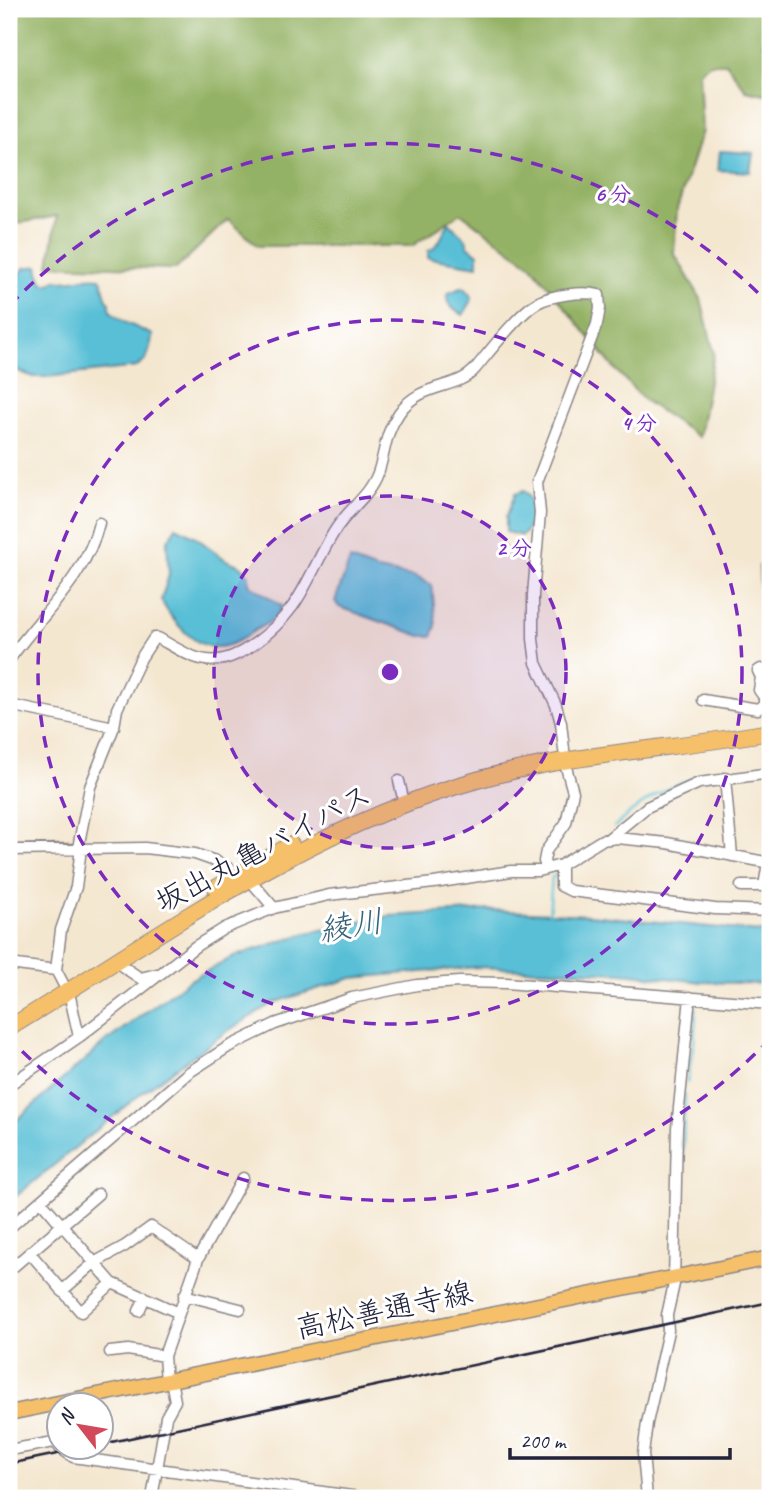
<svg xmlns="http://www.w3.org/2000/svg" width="779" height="1507" font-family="Caveat,'Klee One',sans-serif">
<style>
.forest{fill:#94b265;stroke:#5b6a50;stroke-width:2}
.water{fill:#58bfd6;stroke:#3d7088;stroke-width:2}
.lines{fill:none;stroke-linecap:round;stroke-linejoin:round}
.stream{stroke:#58bfd6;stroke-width:2.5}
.minor-casing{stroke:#8b8486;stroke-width:13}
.major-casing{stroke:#8b8486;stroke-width:17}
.highway-casing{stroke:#8b8486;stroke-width:18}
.minor{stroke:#fff;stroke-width:10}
.major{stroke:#f6c06b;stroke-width:14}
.highway{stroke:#f6c06b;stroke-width:16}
.rail{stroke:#22223b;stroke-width:2.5}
.ring{fill:none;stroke:#7b2cbf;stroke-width:3.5;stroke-dasharray:12 9}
.labels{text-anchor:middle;stroke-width:6;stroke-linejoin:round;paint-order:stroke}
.street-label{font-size:30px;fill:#22223b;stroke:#fff}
.water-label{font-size:32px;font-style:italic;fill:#386179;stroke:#fff}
.centre{fill:#7b2cbf;stroke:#fff;stroke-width:3.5}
.ring-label{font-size:21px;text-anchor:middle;font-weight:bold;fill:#7b2cbf;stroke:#fff;stroke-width:6;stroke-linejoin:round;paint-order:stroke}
</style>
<rect width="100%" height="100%" fill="#fff"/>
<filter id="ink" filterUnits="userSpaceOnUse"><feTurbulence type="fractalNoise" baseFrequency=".0143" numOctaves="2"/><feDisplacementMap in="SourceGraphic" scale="14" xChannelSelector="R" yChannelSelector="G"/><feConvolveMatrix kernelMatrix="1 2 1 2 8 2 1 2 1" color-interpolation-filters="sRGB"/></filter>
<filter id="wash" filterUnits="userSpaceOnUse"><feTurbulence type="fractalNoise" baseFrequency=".00686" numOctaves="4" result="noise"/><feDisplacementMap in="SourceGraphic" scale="28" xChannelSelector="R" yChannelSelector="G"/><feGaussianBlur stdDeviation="1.57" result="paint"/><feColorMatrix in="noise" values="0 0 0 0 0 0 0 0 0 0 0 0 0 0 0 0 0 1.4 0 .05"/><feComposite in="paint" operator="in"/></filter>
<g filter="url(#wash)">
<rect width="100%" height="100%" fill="#f4e7d0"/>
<path class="forest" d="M9 9H770V95L746 90 726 63H710L699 72 702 131 677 209 674 253 701 299 714 353 699 437 644 400 614 368 532 266 461 213 412 246H258L228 219 176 269 49 265 57 216 9 225Z
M770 562V624L762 623 759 566Z"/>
<path class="water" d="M720 151 753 153 750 172 718 170Z
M449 223 466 239 468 246 478 254V266L428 258V251C439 248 443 232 449 223Z
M38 266 41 281 48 285 56 280C72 284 81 275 100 278 106 286 102 296 110 303V311L124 322 153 335C148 350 151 358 137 367L46 377H34L9 368V294L24 268Z
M463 287 472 297 471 302 463 315C454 310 446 305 447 294Z
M523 491C537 501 534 524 522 536L506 532V518L515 494Z
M176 527 194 536 226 560 241 566 249 576V584L282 606C276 621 267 623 254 631 244 638 232 646 219 647 194 649 171 619 161 600L169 575 167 542Z
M350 560 377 570 416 577 432 585 436 626 432 636H421L339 607 335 601Z
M490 910 589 915 770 933V984L702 982 622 973 478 967 352 978 273 1003 226 1032 143 1092 9 1202V1127L104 1043 188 981 235 956 307 933 389 916Z"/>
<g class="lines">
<path class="stream" d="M614 827C642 801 677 779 715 774 734 771 752 772 770 767
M549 915 552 877 556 875
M687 1082 694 1041 696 1008
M680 1218 685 1095
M278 1498 280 1491"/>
</g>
</g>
<g filter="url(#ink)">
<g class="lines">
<g class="minor-casing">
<path id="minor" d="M770 50V75
M9 660C39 617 87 576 99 523
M703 700 758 709 764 704V697L759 690 761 677 758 671 761 669 767 672 766 679 770 683
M9 705 114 727
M725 778 732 856
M399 781 402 794
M608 839 647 807 699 783 770 773
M9 850 145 848 195 854 215 861 250 880 274 908
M561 865V886L571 891 715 909 770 911
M741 886H764L768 863
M116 962 140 978 157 974
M9 964 56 970
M79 1037 70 997 56 970 61 930 76 887 80 856 79 843 90 787 114 727 117 709 141 658 154 638H158C173 646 190 658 206 660 237 665 276 629 293 606 309 583 319 556 334 532 346 511 370 496 378 473 386 450 384 435 399 413 420 382 457 390 475 369 489 352 519 313 537 303 551 295 583 291 599 295L600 308 597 324 537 482 540 513 533 595V639L536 663 556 705 561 723 566 767 573 792 566 823 546 851 544 861 546 868
M9 1085 79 1037 196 946 225 928 274 908 329 895 434 883 511 871H538L561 865 602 840 617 838 667 843 770 863
M41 1201 112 1283 179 1313
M9 1228 188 1073 228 1047 275 1024 352 998 417 985 459 982 506 983 770 1004
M30 1253 81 1312 112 1283
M13 1267 98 1194
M62 1291 94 1263 125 1246 151 1227 198 1259
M184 1295 240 1309
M139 1311 145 1297
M110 1352 128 1350 164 1356
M166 1381 164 1356 198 1259 243 1178
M60 1448 73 1457 366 1498
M9 1450 54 1442 60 1447
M152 1498 166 1417 175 1401 171 1380
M647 1498 643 1454 647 1423 668 1331 667 1315 674 1284 677 1128 690 997"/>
</g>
<g class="major-casing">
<path id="major" d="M9 1413 770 1258"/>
</g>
<g class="highway-casing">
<path id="highway" d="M216 888 291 845
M9 1028C158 937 307 827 477 780 573 753 672 749 770 732"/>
</g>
<use href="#minor" class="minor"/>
<use href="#major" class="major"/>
<use href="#highway" class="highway"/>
<path class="rail" d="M102 1444 770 1302
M9 1464 86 1448"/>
</g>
</g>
<circle cx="390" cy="672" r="176" fill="#7b2cbf" fill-opacity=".12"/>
<g class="ring">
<circle cx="390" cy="672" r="176"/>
<circle cx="390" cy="672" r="352"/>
<path d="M770 1039A528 528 0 0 1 10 1039M10 305A528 528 0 0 1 770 305"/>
</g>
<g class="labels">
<g class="street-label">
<text transform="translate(263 848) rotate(-28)" y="10">坂出丸亀バイパス</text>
<text transform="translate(384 1310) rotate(-12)" y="10">高松善通寺線</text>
</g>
<g class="water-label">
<text transform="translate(351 925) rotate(-9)" y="11">綾川</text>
</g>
</g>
<circle cx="390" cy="672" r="10" class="centre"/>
<g class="ring-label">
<text x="613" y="201">6 分</text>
<text x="639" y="430">4 分</text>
<text x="514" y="555">2 分</text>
</g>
<rect width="779" height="1507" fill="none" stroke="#fff" stroke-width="35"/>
<g transform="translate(80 1426) rotate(301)"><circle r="33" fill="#ffffff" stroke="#a7a7b1" stroke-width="2"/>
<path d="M0-5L12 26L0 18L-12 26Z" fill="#d1495b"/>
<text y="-10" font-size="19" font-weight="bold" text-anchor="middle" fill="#22223b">N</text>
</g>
<path d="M510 1448v10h220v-10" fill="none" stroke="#22223b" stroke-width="3.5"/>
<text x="520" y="1448" font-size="21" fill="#22223b" stroke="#ffffff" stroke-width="5" paint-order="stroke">200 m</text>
</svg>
